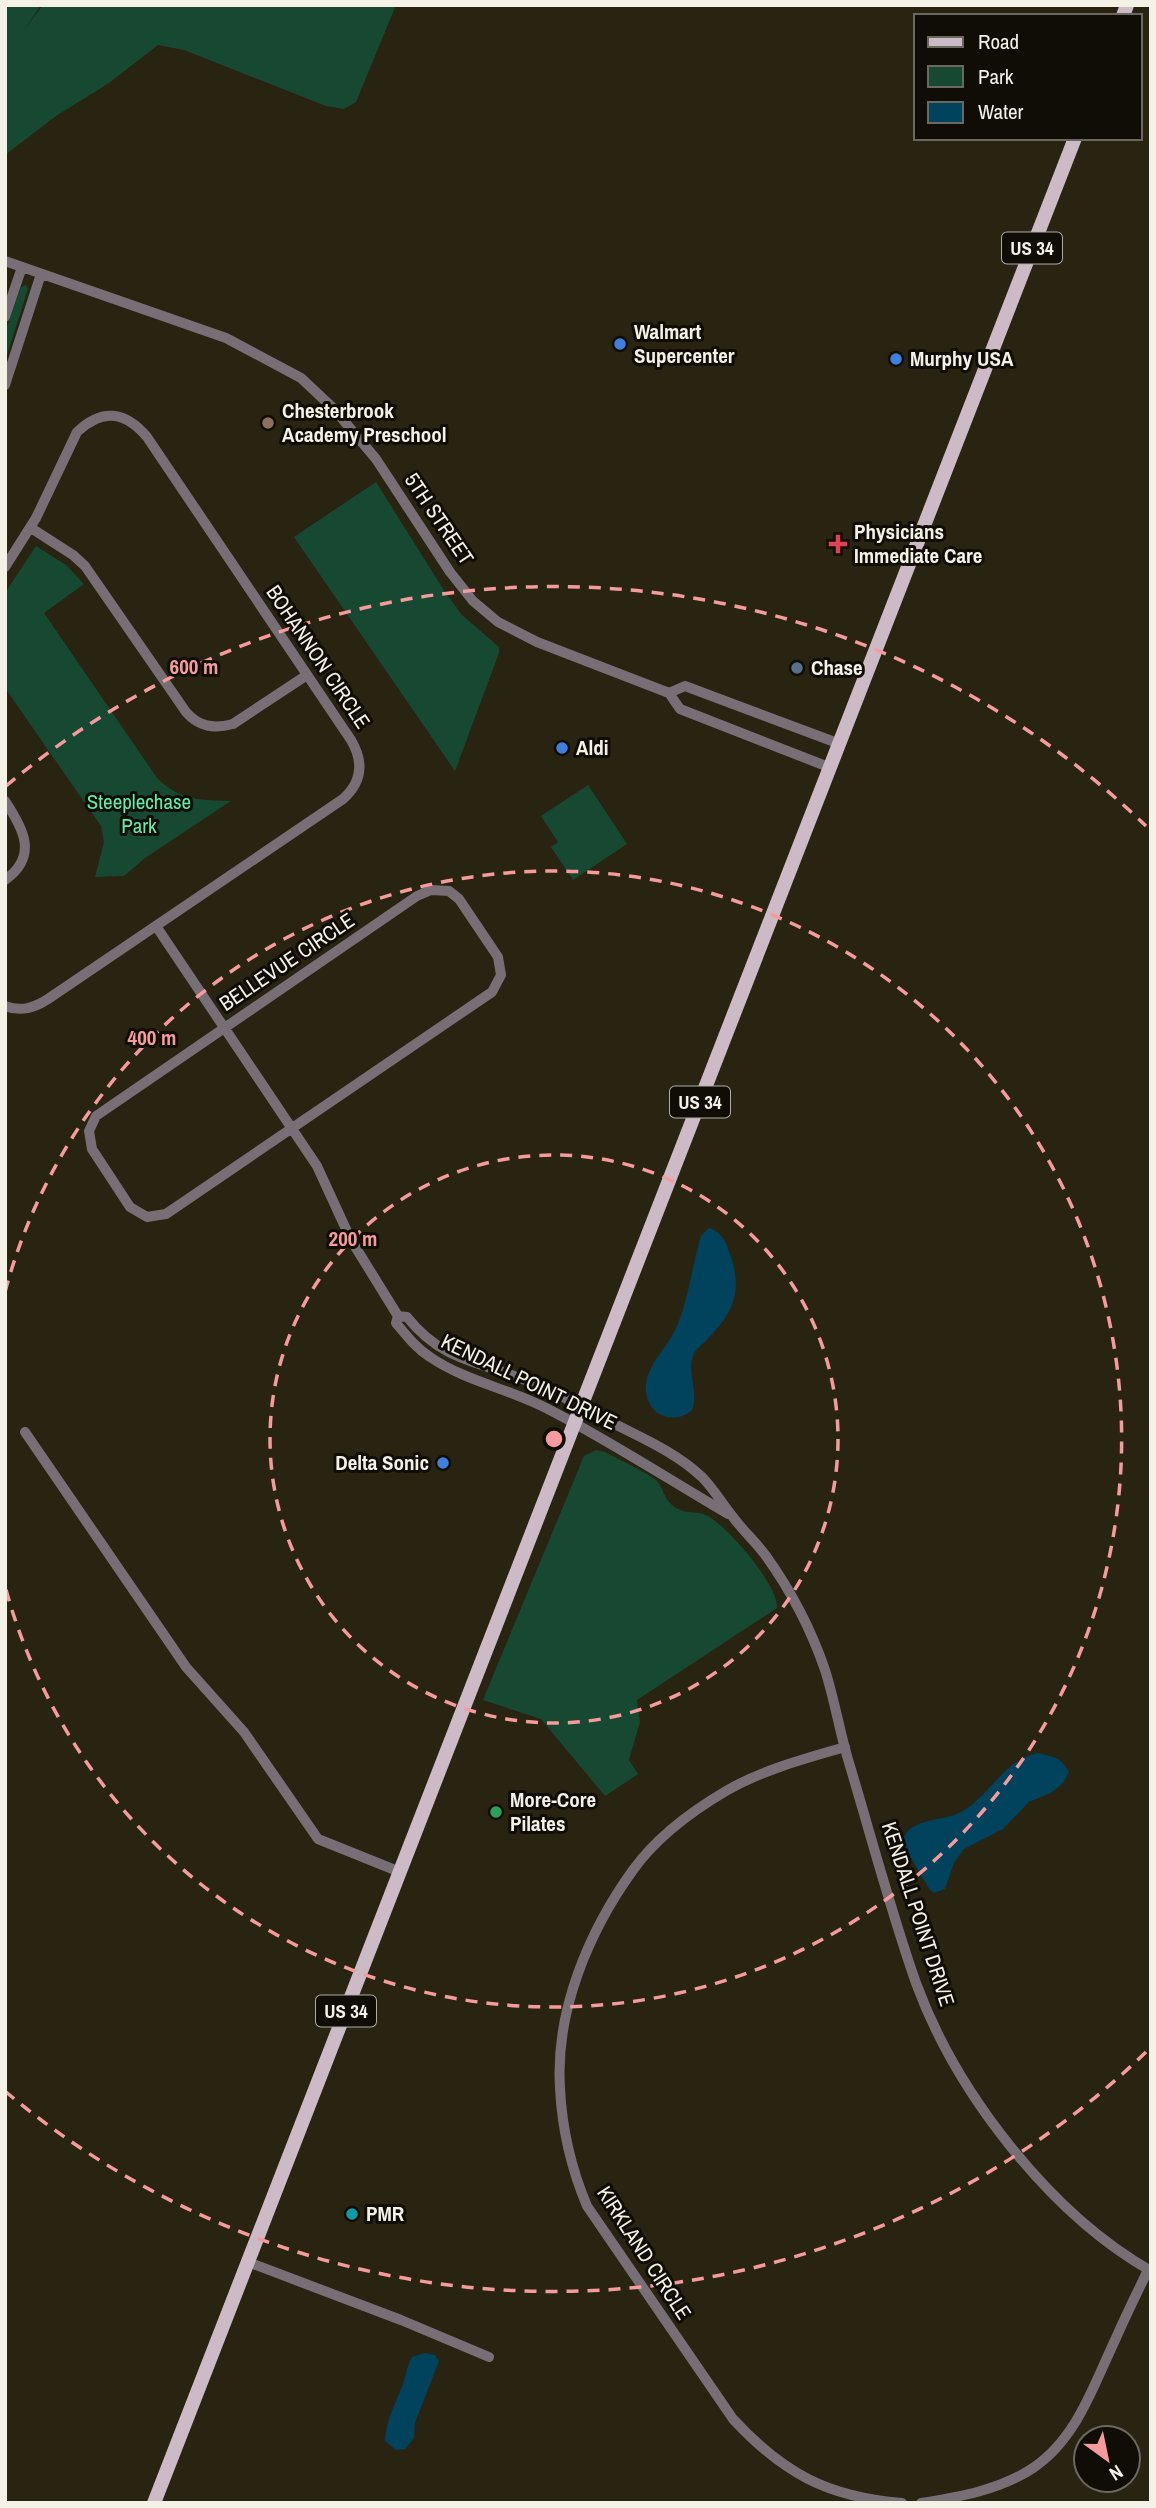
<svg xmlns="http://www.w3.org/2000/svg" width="1156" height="2508" font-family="'Archivo Narrow',sans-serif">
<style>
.green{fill:#174932}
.water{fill:#01425d}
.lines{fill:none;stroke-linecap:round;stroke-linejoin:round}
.minor{stroke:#776f75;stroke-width:10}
.major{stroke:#ccbbc7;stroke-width:14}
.ring{fill:none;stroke:#f59b9d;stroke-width:3.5;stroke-dasharray:12 9}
.shop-dot{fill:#3f7fe0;stroke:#0f0d06;stroke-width:2.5}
.education-dot{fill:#8d6e63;stroke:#0f0d06;stroke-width:2.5}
.health-dot{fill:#e0444e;stroke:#0f0d06;stroke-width:2.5}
.service-dot{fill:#5c6f8a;stroke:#0f0d06;stroke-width:2.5}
.leisure-dot{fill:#2e9e5b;stroke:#0f0d06;stroke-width:2.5}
.culture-dot{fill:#0f9aa8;stroke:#0f0d06;stroke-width:2.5}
.labels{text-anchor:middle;stroke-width:6;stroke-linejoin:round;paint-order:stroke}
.shield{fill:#0f0d06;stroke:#afada3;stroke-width:2}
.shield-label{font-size:19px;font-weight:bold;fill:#f4f1e6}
.poi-label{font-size:21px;font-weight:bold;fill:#f4f1e6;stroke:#0f0d06;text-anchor:start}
.street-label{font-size:21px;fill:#f4f1e6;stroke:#0f0d06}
.park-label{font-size:21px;fill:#61edab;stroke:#0f0d06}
.centre{fill:#f59b9d;stroke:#0f0d06;stroke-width:3.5}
.ring-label{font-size:21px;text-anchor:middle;font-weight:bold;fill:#f59b9d;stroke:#0f0d06;stroke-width:6;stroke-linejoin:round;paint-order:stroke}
</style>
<rect width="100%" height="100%" fill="#292312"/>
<path class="green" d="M5 5H41L24 30 43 5H396L356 102 344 109 326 106 184 50 158 45 109 83 56 116 5 155Z
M26 285 28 289 5 361V332L21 287Z
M376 482 445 592 462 615 499 647V653L455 771 294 537Z
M36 546 66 565 84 584 44 613 157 778C181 801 199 800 231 801L145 858 124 876 95 877 104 842 101 826 5 688V593Z
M588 785 627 844 573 880 551 847 558 842 541 816Z
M596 1450 605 1452C616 1458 650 1474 657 1481 663 1488 664 1498 671 1504 684 1516 694 1510 706 1515 727 1525 779 1586 777 1608L637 1700 640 1722 629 1760 638 1774 605 1796 541 1719 483 1700 584 1456Z"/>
<path class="water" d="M709 1228C723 1232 727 1245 731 1257 743 1294 732 1313 707 1340 702 1345 695 1349 693 1356 687 1374 699 1392 692 1410 686 1416 676 1419 667 1417 652 1414 644 1398 646 1384 649 1362 669 1346 677 1326 689 1297 692 1266 701 1236Z
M1038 1753C1055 1758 1059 1755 1069 1772L1063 1783 1051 1793 1029 1802 1003 1829 964 1849 954 1863 945 1889 934 1893 930 1890 902 1843C907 1817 943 1822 961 1812 990 1796 1003 1760 1038 1753Z
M425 2353 435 2355 439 2361 415 2423 414 2438 405 2449 396 2450 385 2441C387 2418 393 2409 401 2389 406 2378 406 2367 412 2357Z"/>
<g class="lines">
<path class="minor" d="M5 261 226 338 301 378 334 409 376 459 450 572 473 601 498 622 537 642 669 693 680 709 831 768
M5 317 22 267
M5 385 41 274
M31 528 73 555 85 566 186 712C199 727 214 729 233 724L307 675
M5 567 36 518 77 432C102 408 125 411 147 437L351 740C364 762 362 782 343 799L48 999C34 1008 21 1012 5 1006
M669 693 685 686 840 744
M5 801C23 828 39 856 5 880
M431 890 449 891 459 899 498 957 501 975 492 992 166 1214 147 1217 130 1207 92 1149 89 1131 96 1116 417 896Z
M156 926 317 1166 351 1240 398 1316 396 1323C406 1335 416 1348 430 1357 465 1381 510 1389 548 1409 610 1441 668 1479 728 1514
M398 1316 407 1317C443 1362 479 1361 528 1381 556 1392 582 1407 609 1421 641 1438 674 1451 702 1477 714 1489 722 1504 733 1517 743 1531 756 1542 766 1556 791 1591 811 1629 825 1670 834 1698 839 1728 847 1756 870 1832 890 1909 916 1983 956 2092 1049 2213 1151 2271
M25 1432 186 1667 244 1732 318 1839 400 1872
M845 1747C804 1759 762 1770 726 1791 692 1811 656 1838 633 1870 589 1931 555 2011 560 2088 562 2129 571 2168 587 2206L733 2419C783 2473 827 2497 902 2503
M248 2262 401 2320 489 2357
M921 2503C959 2497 1000 2490 1033 2468 1077 2439 1094 2384 1116 2338 1126 2315 1137 2293 1148 2270"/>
<path class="major" d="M1123 16 1127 5
M154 2503 1075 138"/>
</g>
<g class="ring">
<circle cx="554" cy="1439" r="284"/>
<path d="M5 1292A568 568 0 1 1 5 1586"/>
<path d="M1146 2052A852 852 0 0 1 6 2092M6 786A852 852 0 0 1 1146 826"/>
</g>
<g class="shop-dot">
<circle cx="620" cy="344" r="7"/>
<circle cx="896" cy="359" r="7"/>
<circle cx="562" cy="748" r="7"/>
<circle cx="443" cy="1463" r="7"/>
</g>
<circle class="education-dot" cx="268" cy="423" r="7"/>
<path class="health-dot" d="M834.5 533.5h7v7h7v7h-7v7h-7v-7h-7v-7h7z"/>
<circle class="service-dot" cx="797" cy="668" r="7"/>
<circle class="leisure-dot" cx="496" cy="1812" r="7"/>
<circle class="culture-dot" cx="352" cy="2214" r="7"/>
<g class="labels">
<g class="shield">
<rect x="1002" y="232.5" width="60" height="31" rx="5"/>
<rect x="670" y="1086.5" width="60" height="31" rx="5"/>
<rect x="316" y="1995.5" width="60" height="31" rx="5"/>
</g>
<g class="shield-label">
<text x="1032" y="255">US 34</text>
<text x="700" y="1109">US 34</text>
<text x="346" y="2018">US 34</text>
</g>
<g class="poi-label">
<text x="634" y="339">Walmart<tspan x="634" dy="24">Supercenter</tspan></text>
<text x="910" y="366">Murphy USA</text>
<text x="282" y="418">Chesterbrook<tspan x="282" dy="24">Academy Preschool</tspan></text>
<text x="854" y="539">Physicians<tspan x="854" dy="24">Immediate Care</tspan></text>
<text x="811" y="675">Chase</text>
<text x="576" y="755">Aldi</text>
<text x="429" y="1470" text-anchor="end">Delta Sonic</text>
<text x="510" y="1807">More-Core<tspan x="510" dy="24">Pilates</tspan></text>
<text x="366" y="2221">PMR</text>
</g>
<g class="street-label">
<text transform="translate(439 519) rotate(56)" y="7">5TH STREET</text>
<text transform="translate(318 657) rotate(56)" y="7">BOHANNON CIRCLE</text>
<text transform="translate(287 962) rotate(-34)" y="7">BELLEVUE CIRCLE</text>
<text transform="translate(529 1382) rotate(26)" y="7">KENDALL POINT DRIVE</text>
<text transform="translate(918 1914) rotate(72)" y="7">KENDALL POINT DRIVE</text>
<text transform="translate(644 2253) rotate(57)" y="7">KIRKLAND CIRCLE</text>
</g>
<g class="park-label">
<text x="139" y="809">Steeplechase<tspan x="139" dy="24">Park</tspan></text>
</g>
</g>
<circle cx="554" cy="1439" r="10" class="centre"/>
<g class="ring-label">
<text x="194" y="674">600 m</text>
<text x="152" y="1045">400 m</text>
<text x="353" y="1246">200 m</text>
</g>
<rect width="1156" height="2508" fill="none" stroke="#f4f1e6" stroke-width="14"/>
<rect x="914" y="14" width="228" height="126" fill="#0f0d06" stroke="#6b6860" stroke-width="2"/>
<rect x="928" y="37" width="35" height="10" fill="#ccbbc7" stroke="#6b6860" stroke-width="2"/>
<text x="978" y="49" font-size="21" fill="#f4f1e6">Road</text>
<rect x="928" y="66" width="35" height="21" fill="#174932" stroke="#6b6860" stroke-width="2"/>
<text x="978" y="84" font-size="21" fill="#f4f1e6">Park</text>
<rect x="928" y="102" width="35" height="21" fill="#01425d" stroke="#6b6860" stroke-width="2"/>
<text x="978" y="119" font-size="21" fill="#f4f1e6">Water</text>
<g transform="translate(1107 2459) rotate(147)"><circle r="33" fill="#0f0d06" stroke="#6b6860" stroke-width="2"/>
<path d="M0-5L12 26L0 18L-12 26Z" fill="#f59b9d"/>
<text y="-10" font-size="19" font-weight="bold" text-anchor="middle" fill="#f4f1e6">N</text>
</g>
</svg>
